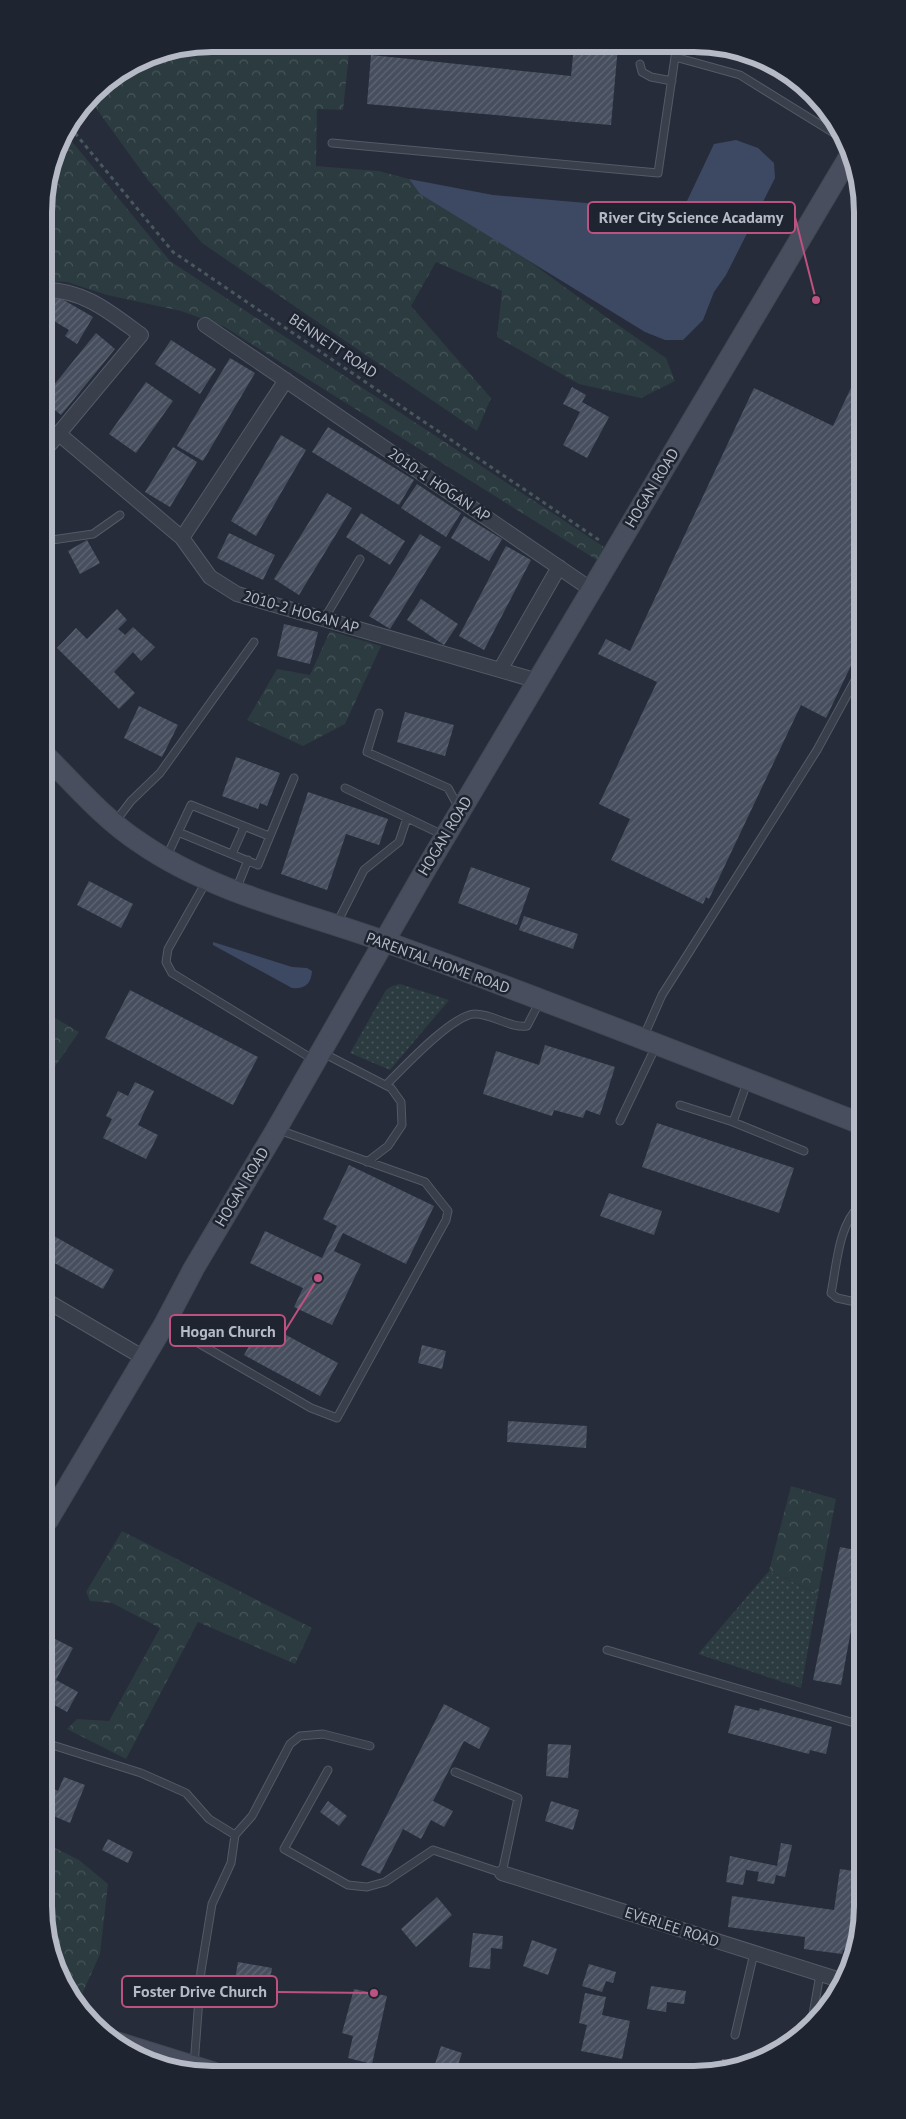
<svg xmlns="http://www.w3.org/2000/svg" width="906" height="2119" font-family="'PT Sans',sans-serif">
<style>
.grass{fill:url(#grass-dots)}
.forest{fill:url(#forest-crowns)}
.water{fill:#3d4962}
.building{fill:url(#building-hatch)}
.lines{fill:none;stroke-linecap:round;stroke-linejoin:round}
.lane-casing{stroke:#545a66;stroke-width:9}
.street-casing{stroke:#545a66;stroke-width:16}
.secondary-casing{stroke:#424854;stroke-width:22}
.path{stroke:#49585d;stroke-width:3;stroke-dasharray:4 4;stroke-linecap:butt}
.lane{stroke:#393f4b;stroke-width:7}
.street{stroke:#393f4b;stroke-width:14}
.secondary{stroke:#484e5d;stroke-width:20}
.labels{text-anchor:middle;stroke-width:5;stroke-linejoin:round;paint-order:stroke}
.street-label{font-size:15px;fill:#b5bac6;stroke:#1e2430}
.rim{fill:none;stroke:#b5bac6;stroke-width:6}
.leader{fill:none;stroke:#bd5180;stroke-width:2}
.callout-dot{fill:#bd5180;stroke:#1e2430;stroke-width:2}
.callout{fill:#1e2430;stroke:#bd5180;stroke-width:2}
.callout-label{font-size:16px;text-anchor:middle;font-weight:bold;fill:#b5bac6}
</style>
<defs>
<pattern id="grass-dots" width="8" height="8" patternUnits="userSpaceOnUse" patternTransform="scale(1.25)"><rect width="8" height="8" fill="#2b3b3f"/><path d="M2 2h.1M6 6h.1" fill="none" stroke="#485559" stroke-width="1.8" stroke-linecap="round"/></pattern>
<pattern id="forest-crowns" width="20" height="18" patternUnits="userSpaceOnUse" patternTransform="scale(1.25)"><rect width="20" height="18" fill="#2b3b3f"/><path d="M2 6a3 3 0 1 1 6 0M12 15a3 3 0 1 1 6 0" fill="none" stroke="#485559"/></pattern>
<pattern id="building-hatch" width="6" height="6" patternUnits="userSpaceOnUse" patternTransform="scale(1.25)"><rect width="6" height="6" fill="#474f5e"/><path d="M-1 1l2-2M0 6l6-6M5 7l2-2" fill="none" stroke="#5f6674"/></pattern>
</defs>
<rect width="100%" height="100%" fill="#262c3a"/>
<path class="grass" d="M400 984 449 1000 390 1070 350 1053 386 990 392 986Z
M769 1571 818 1594 801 1688 698 1654Z"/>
<path class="forest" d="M213 44 350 45 343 110 317 109 316 166 379 171 409 179 420 194 529 261 599 312 666 358 675 381 641 398 579 384 497 337 502 291 436 262 411 306 491 398 477 431 202 243 148 180 90 100 101 86 148 57Z
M65 133 170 261 604 547 597 560 223 326 181 311 107 295 67 282 44 281V201L61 138Z
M330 631 381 646 345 724 303 746 247 720 277 669 310 675Z
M47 1013 79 1032 47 1078Z
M791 1486 836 1499 818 1594 769 1571Z
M122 1531 312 1628 295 1664 198 1622 126 1759 67 1729 77 1719 109 1721 160 1628 112 1603 90 1601 86 1592Z
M49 1845 79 1860 108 1884 100 1954 79 2001 49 1950Z"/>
<path class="water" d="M736 140 758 148 774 163 775 178 726 275 714 292 703 320 683 340H665L645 332 420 194 409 179 493 195 633 207H672L687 201 714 144Z
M213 942 292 967 307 968 312 971C311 985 304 989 292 988L213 945Z"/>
<path class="building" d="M574 46H618L611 125 367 104 371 55 571 76Z
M55 295 93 317 77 344 65 336 69 330 44 315Z
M96 333 115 349 61 415 45 402V396Z
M171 340 216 369 200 394 155 364Z
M230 358 255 373 203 461 177 446Z
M857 375V653L826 718 801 705 709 899 706 897 703 904 611 860 630 819 599 804 657 682 598 654 606 639 630 651 754 388 833 426Z
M146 382 173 401 136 453 109 434Z
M572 387 586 395 582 402 609 417 587 458 563 445 580 412 563 404Z
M45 415 54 422 45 434Z
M328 427 414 480 399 505 312 452Z
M281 435 306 450 256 536 231 521Z
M173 447 197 462 170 507 145 492Z
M417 484 461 513 446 537 401 508Z
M327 493 352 508 299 595 274 579Z
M361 513 405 541 390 565 346 537Z
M464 516 502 539 489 561 451 538Z
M229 533 275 555 263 580 217 558Z
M420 534 441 547 390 629 369 616Z
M87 540 100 563 80 574 68 551Z
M506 546 531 560 484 650 459 636Z
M421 599 458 624 444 645 407 620Z
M117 609 127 620 118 629 123 633 125 635 133 627 155 647 141 661 133 652 114 672 135 693 119 709 57 648 76 628 87 639Z
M284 624 318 632 310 664 277 656Z
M139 706 178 725 162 757 124 738Z
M405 712 454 725 445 756 397 742Z
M236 757 280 773 267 806 260 803 258 809 222 796Z
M308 792 388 819 379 845 346 834 327 890 281 874Z
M471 867 530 888 517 925 458 903Z
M89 881 133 904 121 928 77 905Z
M524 916 578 934 573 949 519 930Z
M130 990 258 1057 233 1105 105 1038Z
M545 1045 615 1067 600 1115 586 1110 583 1118 554 1110 552 1116 483 1094 496 1051 539 1065Z
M135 1082 154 1091 138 1125 158 1135 146 1159 103 1138 112 1119 106 1116 118 1091 128 1096Z
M657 1123 794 1168 779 1213 642 1167Z
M349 1165 434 1206 406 1264 343 1233 334 1251 361 1264 332 1325 294 1307 303 1288 250 1263 265 1231 322 1258 337 1226 323 1219Z
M609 1193 662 1211 654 1235 600 1216Z
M54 1236 114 1270 103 1289 47 1259V1248Z
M262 1322 338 1363 320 1396 244 1355Z
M422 1345 446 1351 442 1369 418 1363Z
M859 1379H860V1407L855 1406Z
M508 1421 587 1426 586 1448 507 1442Z
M840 1547 861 1551V1575L841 1685 813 1680Z
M55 1639 73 1648 56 1680 78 1692 67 1712 49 1702V1652Z
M444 1704 490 1728 479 1749 464 1741 433 1801 453 1811 444 1827 431 1820 421 1839 403 1829 380 1874 361 1865Z
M735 1705 759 1711 760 1708 832 1727 826 1754 810 1750 809 1754 728 1733Z
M548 1744 571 1745 568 1778 546 1776Z
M64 1777 85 1785 70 1823 49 1814V1787L58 1791Z
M328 1801 347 1816 339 1826 320 1812Z
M551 1801 579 1810 573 1830 545 1821Z
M108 1839 133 1852 128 1863 102 1850Z
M781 1843 792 1845 785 1877 776 1875 774 1884 757 1881 759 1872 746 1870 743 1885 726 1882 730 1856 777 1866Z
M840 1869 862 1872V1892L854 1952 843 1950 842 1954 804 1949 805 1937 728 1927 732 1896 834 1910Z
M437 1897 452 1915 416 1947 401 1929Z
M473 1933 503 1936 502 1949 491 1948 490 1969 469 1967Z
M532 1940 557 1949 548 1975 523 1966Z
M238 1962 272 1968 266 2003 232 1997Z
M589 1964 616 1972 613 1983 606 1981 602 1992 582 1986Z
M651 1986 686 1991 684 2004 667 2002 666 2012 647 2009Z
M354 1989 387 1996 372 2064 348 2058 353 2036 342 2033Z
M585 1993 606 1997 602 2015 630 2021 622 2059 581 2051 587 2025 579 2023Z
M441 2046 462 2053 456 2071 435 2064Z
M749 2055 768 2057 748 2065Z
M722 2059 742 2060 741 2068 721 2070Z
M463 2064 493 2070V2071H462Z"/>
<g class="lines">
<g class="lane-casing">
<path id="lane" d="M676 47 675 57 740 75 837 135
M640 64 642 72 651 77 672 81
M332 143 658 173 675 57
M45 541 93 534 120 515
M324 619 360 559
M379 713 367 752 448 788 459 808
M345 788 445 836
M115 822 131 801 160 773 254 642
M178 832 258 865 294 778
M232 854 244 827
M166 858 191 805 269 836
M206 882 168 949 166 962 172 973 314 1060
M236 890 248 860
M337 923 364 870 399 842 407 818
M643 1038 662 995 817 750 858 675
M323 1053 391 1088 401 1102 402 1125 388 1146 367 1162
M748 1080 733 1122 804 1151
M386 1085C402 1069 453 1014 475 1014 493 1014 509 1028 527 1026L540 1001
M680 1105 733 1122
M620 1121 656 1046
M860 1205C838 1226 837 1264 831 1293L837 1298 860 1303
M167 1325 311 1408 337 1418 446 1220 448 1211 425 1182 279 1130
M607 1650 861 1725
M49 1744 141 1773 186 1793 209 1819 235 1835 231 1863 212 1904 201 1971 194 2066
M328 1770 284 1849 348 1885 367 1887 385 1882 433 1850 502 1873 518 1798 455 1772
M235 1835 252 1816 290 1744 300 1736 323 1734 370 1746
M811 2026 820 1974
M735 2035 754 1953"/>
</g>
<g class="street-casing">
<path id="street" d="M44 290C83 289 111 313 141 335L45 450
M205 325 592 590
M59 434 182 538 210 577 237 594 538 681
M182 538 286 380
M500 670 559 567
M47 1301 144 1358
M502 1873 843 1981"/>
</g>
<g class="secondary-casing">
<path id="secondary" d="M46 756C75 785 104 819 139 842 212 893 303 912 386 942 544 999 702 1062 859 1123
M48 1520 165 1323 194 1268 276 1130 427 867 849 157
M116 2042 212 2072"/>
</g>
<path class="path" d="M70 127 173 252 602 542"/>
<use href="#lane" class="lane"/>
<use href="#street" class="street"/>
<use href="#secondary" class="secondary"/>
</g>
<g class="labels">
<g class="street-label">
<text transform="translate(333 346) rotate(34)" y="5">BENNETT ROAD</text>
<text transform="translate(439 485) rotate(34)" y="5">2010-1 HOGAN AP</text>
<text transform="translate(652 488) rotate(-59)" y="5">HOGAN ROAD</text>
<text transform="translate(301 612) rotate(16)" y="5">2010-2 HOGAN AP</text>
<text transform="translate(445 836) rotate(-59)" y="5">HOGAN ROAD</text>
<text transform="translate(438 963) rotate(20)" y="5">PARENTAL HOME ROAD</text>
<text transform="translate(242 1187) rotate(-59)" y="5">HOGAN ROAD</text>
<text transform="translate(672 1927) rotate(18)" y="5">EVERLEE ROAD</text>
</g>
</g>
<path d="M0 0H906V2119H0ZM212 52H694A160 160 0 0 1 854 212V1906A160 160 0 0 1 694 2066H212A160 160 0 0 1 52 1906V212A160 160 0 0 1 212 52Z" fill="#1e2430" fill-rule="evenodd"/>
<path class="rim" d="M212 52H694A160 160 0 0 1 854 212V1906A160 160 0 0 1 694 2066H212A160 160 0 0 1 52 1906V212A160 160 0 0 1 212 52Z"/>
<path class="leader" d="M816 300L795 217M318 1278L285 1331M374 1993L277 1992"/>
<g class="callout-dot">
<circle cx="816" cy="300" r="5"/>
<circle cx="318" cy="1278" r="5"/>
<circle cx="374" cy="1993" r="5"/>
</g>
<g class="callout">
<rect x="588" y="202" width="207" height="31" rx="5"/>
<rect x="170" y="1315" width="115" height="31" rx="5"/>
<rect x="122" y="1976" width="155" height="31" rx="5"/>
</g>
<g class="callout-label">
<text x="691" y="223">River City Science Acadamy</text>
<text x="228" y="1337">Hogan Church</text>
<text x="200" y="1997">Foster Drive Church</text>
</g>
</svg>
